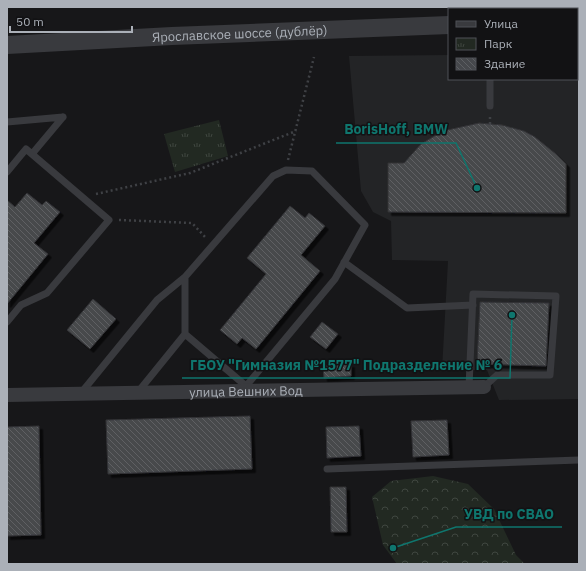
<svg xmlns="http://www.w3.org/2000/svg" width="586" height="571" font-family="'IBM Plex Sans',sans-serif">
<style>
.built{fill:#232426}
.forest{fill:url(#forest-crowns)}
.park{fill:url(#park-tufts)}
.building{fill:url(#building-back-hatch);stroke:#323235;filter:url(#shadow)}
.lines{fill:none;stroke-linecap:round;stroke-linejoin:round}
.path{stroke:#3f4145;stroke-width:2.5;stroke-dasharray:2 3;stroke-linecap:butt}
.service{stroke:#393a3e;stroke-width:7}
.minor{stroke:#393a3e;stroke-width:14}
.tertiary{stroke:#393a3e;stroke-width:18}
.labels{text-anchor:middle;stroke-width:3;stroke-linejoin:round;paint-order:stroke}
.street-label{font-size:13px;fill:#abb0b8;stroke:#121214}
.leader{fill:none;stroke:#0f766e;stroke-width:1.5}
.callout-dot{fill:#0f766e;stroke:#121214;stroke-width:1.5}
.callout-label{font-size:14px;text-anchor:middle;font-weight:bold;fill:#0f766e;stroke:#121214;stroke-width:3;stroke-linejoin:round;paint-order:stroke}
</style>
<defs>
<pattern id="forest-crowns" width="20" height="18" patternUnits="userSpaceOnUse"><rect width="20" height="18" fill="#222922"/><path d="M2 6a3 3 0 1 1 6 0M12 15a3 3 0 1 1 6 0" fill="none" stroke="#3f4640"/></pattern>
<pattern id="park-tufts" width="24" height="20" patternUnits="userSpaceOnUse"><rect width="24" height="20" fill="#222922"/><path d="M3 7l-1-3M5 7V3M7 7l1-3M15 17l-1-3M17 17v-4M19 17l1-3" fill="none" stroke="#3f4640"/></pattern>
<pattern id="building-back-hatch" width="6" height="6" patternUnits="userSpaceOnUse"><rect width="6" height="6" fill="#46484c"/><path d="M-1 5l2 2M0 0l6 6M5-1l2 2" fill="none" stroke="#5e6064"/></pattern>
<filter id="shadow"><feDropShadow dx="3.5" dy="3.5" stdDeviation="0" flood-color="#0009"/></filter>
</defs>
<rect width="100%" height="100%" fill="#171719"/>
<path class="built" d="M449 55V79H577V56H579V399L499 400 487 370H442L448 261 392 260 391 221 373 212 361 191 349 56Z"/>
<path class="forest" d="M433 476 468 484 494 509 516 555 525 564H397L383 545 372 497 391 481Z"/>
<path class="park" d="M219 120 228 156 175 172 164 134Z"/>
<path class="building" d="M479 123 502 125 524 131 535 137 556 154 566 164V213L388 212V163H404L421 144 443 131Z
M27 193 42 205 46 201 60 212 34 243 48 254 7 304V200L15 207Z
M290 206 305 218 309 213 325 226 301 255 320 271 256 349 242 338 237 344 220 330 266 274 247 258Z
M93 299 116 319 90 349 67 330Z
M480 302 549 303 546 366 477 364Z
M322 322 338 334 326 349 310 337Z
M351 364V376L324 378 323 366Z
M250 416 252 469 108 474 106 420Z
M447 420 449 455 413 457 411 421Z
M39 426 41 535 7 536V427Z
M359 426 361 456 327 458 326 427Z
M330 487H346L347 532H331Z"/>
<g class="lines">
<path class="path" d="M490 124V117
M288 160 314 57
M96 194 190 173 296 131
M119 220 192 223 206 238"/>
<path class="service" d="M490 79V106
M7 122 63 117
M32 154 63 117
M7 172 26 149 109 220 47 293 21 305 7 322
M344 262 407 308 473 305
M185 334 246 386
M469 387 473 294 556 296 550 375H497L484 387
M138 392 185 334V277L273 176 286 170 312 171 365 225 335 279 242 391
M81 393 157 300 185 277
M327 469 579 460"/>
<path class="minor" id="s1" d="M7 395 484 387"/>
<g class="tertiary">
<path d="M577 23H579"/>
<path id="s2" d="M7 45 172 36 449 25"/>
</g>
</g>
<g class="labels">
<g class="street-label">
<text dy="5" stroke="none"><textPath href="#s2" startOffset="233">Ярославское шоссе (дублёр)</textPath></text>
<text dy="5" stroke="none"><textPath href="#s1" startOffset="239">улица Вешних Вод</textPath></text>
</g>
</g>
<path class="leader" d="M477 188L456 143H336M512 315L510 378H182M393 548L456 527H562"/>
<g class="callout-dot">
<circle cx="477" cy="188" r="4"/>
<circle cx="512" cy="315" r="4"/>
<circle cx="393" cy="548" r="4"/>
</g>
<g class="callout-label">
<text x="396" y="134">BorisHoff, BMW</text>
<text x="346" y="370">ГБОУ "Гимназия №1577" Подразделение № 6</text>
<text x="509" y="519">УВД по СВАО</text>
</g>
<rect width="586" height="571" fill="none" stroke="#abb0b8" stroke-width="16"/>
<rect x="448" y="8" width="130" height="72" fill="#121214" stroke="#4f5156"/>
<rect x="456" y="21" width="20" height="6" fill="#393a3e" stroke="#4f5156"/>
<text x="484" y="28" font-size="12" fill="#abb0b8">Улица</text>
<rect x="456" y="38" width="20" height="12" fill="url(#park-tufts)" stroke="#4f5156"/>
<text x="484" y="48" font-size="12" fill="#abb0b8">Парк</text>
<rect x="456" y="58" width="20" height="12" fill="url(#building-back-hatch)" stroke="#4f5156"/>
<text x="484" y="68" font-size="12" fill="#abb0b8">Здание</text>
<path d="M10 26v6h122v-6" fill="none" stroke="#abb0b8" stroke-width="2"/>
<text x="16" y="26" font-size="12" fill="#abb0b8" stroke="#121214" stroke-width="3" paint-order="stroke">50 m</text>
</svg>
